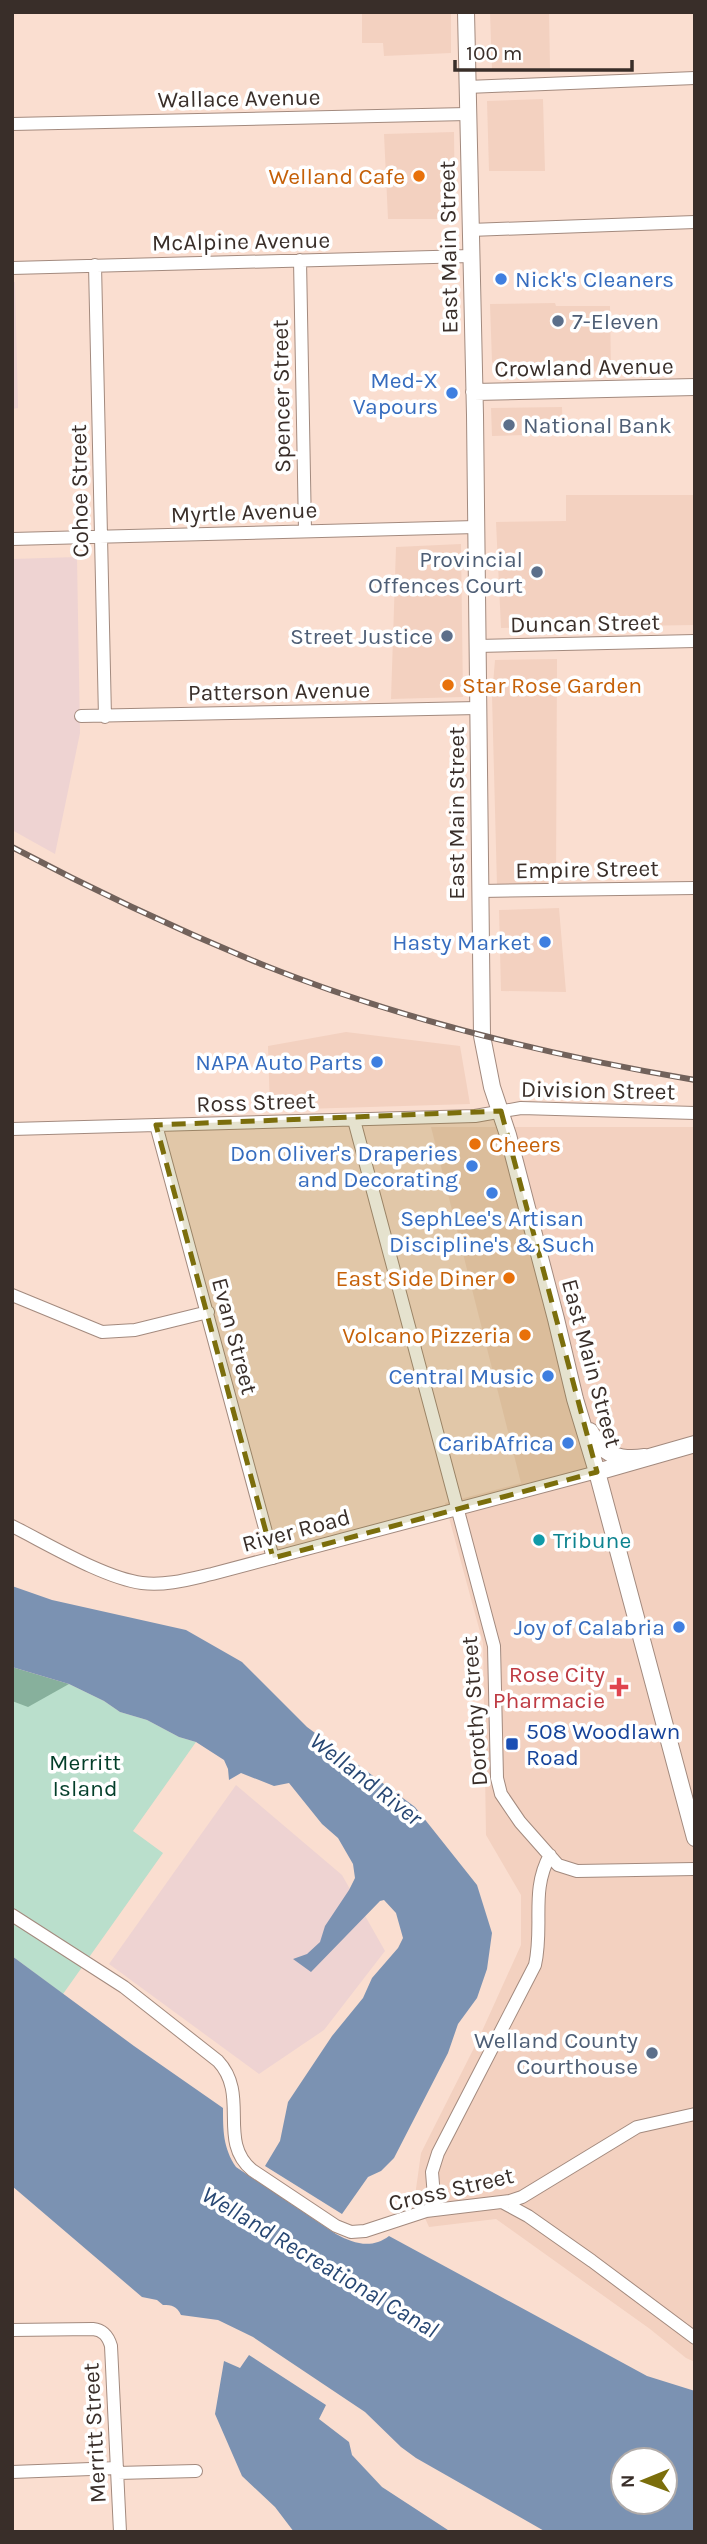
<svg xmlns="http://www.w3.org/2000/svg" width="707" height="2544" font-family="Karla,sans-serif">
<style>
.built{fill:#f3d1c0}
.industrial{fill:#eed3d2}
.green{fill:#badfcc}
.forest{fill:#87b09c}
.water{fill:#7b92b2;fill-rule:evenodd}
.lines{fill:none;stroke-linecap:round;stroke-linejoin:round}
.minor-casing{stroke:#a38a7e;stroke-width:14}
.major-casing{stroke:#a38a7e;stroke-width:18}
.minor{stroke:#fff;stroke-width:12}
.major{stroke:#fff;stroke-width:16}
.rail-casing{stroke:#72625b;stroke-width:6}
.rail{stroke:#fff;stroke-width:3.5;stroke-dasharray:10;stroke-linecap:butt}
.marked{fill:#7b6e0c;fill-opacity:0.2;stroke:#7b6e0c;stroke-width:5;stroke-dasharray:14 9;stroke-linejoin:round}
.food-dot{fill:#e8710a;stroke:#fff;stroke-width:2.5}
.shop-dot{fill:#3f7fe0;stroke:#fff;stroke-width:2.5}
.service-dot{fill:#5c6f8a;stroke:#fff;stroke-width:2.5}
.culture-dot{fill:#0f9aa8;stroke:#fff;stroke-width:2.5}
.health-dot{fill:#e0444e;stroke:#fff;stroke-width:2.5}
.transit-dot{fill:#1a4fb4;stroke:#fff;stroke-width:2.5}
.labels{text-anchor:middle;stroke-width:7;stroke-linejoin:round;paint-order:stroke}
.street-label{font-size:23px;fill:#392e29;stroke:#fff}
.food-label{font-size:23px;fill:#c56008;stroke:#fff;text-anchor:end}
.shop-label{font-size:23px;fill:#366cbe;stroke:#fff;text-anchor:end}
.service-label{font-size:23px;fill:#4e5e75;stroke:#fff;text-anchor:end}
.culture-label{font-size:23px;fill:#0d838f;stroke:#fff;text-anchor:start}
.health-label{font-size:23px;fill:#be3a42;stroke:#fff;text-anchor:end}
.transit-label{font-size:23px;fill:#164399;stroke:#fff;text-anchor:start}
.park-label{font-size:23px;fill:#033e29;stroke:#fff}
.water-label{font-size:24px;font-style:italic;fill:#274773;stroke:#fff}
</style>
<rect width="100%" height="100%" fill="#faded0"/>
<path class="built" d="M362 12H451V53L384 56 383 43H362Z
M490 12H549L550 68 492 70Z
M543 99 545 171H489L487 101Z
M454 132 455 219H388L384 134Z
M555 303 556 306H610L611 371 504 373 492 362 490 304Z
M562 407 563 434 492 436 491 408Z
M566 495H695V625L501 628 496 522 566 521Z
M461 544 463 697 391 699 396 547Z
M557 659 556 887 497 886 492 696 495 660Z
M559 908 566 992 501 991 499 910Z
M346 1032 460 1046 470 1104 270 1110 268 1046Z
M431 1127H695V2362L686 2358 650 2329 496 2219 429 2227 415 2196 421 2153 478 2040 521 1945V1895L486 1835 483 1643 445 1503 521 1483Z"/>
<path class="industrial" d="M12 282H15L18 408 12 409Z
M77 557 80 733 55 854 12 830V559Z
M236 1785 342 1875 385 1951 324 2030 259 2074 109 1964Z"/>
<path class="green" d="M12 1669 69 1684 104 1701 120 1712 147 1720 179 1737 196 1742 133 1831 163 1853 63 1994 12 1956Z"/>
<path class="forest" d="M12 1667 69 1684 28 1707 12 1701Z"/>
<path class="water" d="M12 1586 52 1600 186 1630 242 1662 307 1727 415 1807 477 1885 492 1933 487 1969 477 1998 458 2024 448 2053 394 2158 381 2171 368 2177 342 2214 265 2166 280 2141 288 2102 332 2036 363 1998 372 1978 398 1948 403 1938 396 1913 384 1900 380 1901 311 1972 293 1959 307 1954 320 1942 325 1926 349 1890 355 1878 353 1864 338 1838 322 1824 289 1783 274 1786 241 1773 229 1780 228 1769 224 1760 196 1742 179 1737 147 1720 120 1712 104 1701 69 1684 12 1667Z
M12 1956 134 2046 223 2108C223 2130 223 2148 236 2167L336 2234C354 2244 372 2249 389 2236L647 2376 695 2391V2532H546L416 2458 401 2447 365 2412 253 2337 218 2320 181 2315C177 2306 172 2305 163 2305L157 2300 142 2297 12 2186ZM623 2460H665V2502H623Z
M249 2355 326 2405 319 2419 349 2442 352 2455 382 2487 451 2532H294L275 2507 242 2476 215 2414 224 2361 240 2368Z"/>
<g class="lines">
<g class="minor-casing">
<path id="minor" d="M467 87 695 78
M12 124 467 114
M470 230 695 222
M300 260 305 531
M95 265 105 717
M12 268 471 256
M12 539 476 527
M477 646 695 641
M81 716 478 708
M480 891 695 888
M354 1120 494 1646 497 1778 501 1794 520 1822 558 1865 577 1871 695 1869
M156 1125 273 1558
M12 1129 475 1116 521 1108 695 1113
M12 1295 102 1332 135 1330 208 1312
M12 1526C48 1544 104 1578 142 1583 166 1586 190 1579 212 1574L597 1472
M12 1915 124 1987 218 2061C250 2095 217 2141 252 2170L336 2226 351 2232 365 2231 426 2211 510 2201 522 2197 637 2127 695 2114
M504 2203 528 2216 592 2261 695 2338
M435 2209 432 2172 438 2153 535 1965C544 1925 530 1891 550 1855
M12 2330 93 2329C103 2330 108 2336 111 2346L120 2532
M12 2472 117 2468
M117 2473 196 2471"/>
</g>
<g class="major-casing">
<path id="major" d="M466 12 475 415 482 1036 492 1087 508 1135 556 1319 575 1399 597 1472 695 1838
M474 392 695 387
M590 1431C602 1455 620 1461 645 1457
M597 1472 695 1444"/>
</g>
<use href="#minor" class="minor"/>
<use href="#major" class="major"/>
<g class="rail-casing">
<path id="rail" d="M12 847C93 890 176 929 261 964 400 1020 548 1055 695 1080"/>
</g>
<use href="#rail" class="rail"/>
</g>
<path class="marked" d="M501 1111 597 1472 273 1558 156 1125Z"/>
<g class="food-dot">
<circle cx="419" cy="176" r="7"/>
<circle cx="448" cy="685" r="7"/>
<circle cx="475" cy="1144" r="7"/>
<circle cx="509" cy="1278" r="7"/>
<circle cx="525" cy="1335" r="7"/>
</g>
<g class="shop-dot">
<circle cx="501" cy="279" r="7"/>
<circle cx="452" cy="393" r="7"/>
<circle cx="545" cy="942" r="7"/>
<circle cx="377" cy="1062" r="7"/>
<circle cx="472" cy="1166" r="7"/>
<circle cx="492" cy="1193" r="7"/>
<circle cx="548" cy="1376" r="7"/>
<circle cx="568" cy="1443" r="7"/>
<circle cx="679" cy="1627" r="7"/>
</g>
<g class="service-dot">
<circle cx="558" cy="321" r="7"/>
<circle cx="509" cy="425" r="7"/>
<circle cx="537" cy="572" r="7"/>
<circle cx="447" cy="636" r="7"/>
<circle cx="652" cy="2053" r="7"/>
</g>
<circle class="culture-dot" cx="539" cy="1540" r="7"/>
<path class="health-dot" d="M615.5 1676.5h7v7h7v7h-7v7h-7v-7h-7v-7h7z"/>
<rect class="transit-dot" x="505" y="1737" width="14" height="14" rx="3.5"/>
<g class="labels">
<g class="street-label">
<text transform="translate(239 98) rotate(-1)" y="8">Wallace Avenue</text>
<text transform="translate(241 241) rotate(-1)" y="8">McAlpine Avenue</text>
<text transform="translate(448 247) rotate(-91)" y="8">East Main Street</text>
<text transform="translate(584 367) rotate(-1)" y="8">Crowland Avenue</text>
<text transform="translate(281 396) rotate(-91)" y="8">Spencer Street</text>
<text transform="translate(79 491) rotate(-91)" y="8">Cohoe Street</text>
<text transform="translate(244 512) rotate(-2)" y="8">Myrtle Avenue</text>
<text transform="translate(585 623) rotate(-1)" y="8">Duncan Street</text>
<text transform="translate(279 691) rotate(-1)" y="8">Patterson Avenue</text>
<text transform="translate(456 813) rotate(-90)" y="8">East Main Street</text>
<text transform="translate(587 869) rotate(-1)" y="8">Empire Street</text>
<text transform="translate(598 1090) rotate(1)" y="8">Division Street</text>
<text transform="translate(256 1102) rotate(-2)" y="8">Ross Street</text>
<text transform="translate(235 1336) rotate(75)" y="8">Evan Street</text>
<text transform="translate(592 1363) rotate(75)" y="8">East Main Street</text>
<text transform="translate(296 1530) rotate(-15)" y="8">River Road</text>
<text transform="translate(474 1711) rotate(-94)" y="8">Dorothy Street</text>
<text transform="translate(451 2189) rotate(-13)" y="8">Cross Street</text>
<text transform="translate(94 2433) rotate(-93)" y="8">Merritt Street</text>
</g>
<g class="food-label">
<text x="405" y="184">Welland Cafe</text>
<text x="462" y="693" text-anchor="start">Star Rose Garden</text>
<text x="489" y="1152" text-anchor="start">Cheers</text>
<text x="495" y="1286">East Side Diner</text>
<text x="511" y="1343">Volcano Pizzeria</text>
</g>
<g class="shop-label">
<text x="515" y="287" text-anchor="start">Nick's Cleaners</text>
<text x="438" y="388">Med-X<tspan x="438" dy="26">Vapours</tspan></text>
<text x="531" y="950">Hasty Market</text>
<text x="363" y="1070">NAPA Auto Parts</text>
<text x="458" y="1161">Don Oliver's Draperies<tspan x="458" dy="26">and Decorating</tspan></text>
<text x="492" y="1226" text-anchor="middle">SephLee's Artisan<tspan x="492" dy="26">Discipline's &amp; Such</tspan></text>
<text x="534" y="1384">Central Music</text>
<text x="554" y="1451">CaribAfrica</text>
<text x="665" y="1635">Joy of Calabria</text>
</g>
<g class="service-label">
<text x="572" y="329" text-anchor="start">7-Eleven</text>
<text x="523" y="433" text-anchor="start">National Bank</text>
<text x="523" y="567">Provincial<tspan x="523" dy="26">Offences Court</tspan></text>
<text x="433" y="644">Street Justice</text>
<text x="638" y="2048">Welland County<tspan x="638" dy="26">Courthouse</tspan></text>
</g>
<g class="culture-label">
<text x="553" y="1548">Tribune</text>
</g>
<g class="health-label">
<text x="605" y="1682">Rose City<tspan x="605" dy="26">Pharmacie</tspan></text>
</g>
<g class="transit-label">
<text x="526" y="1739">508 Woodlawn<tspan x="526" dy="26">Road</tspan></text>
</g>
<g class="park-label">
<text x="85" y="1770">Merritt<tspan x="85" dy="26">Island</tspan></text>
</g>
<g class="water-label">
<text transform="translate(366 1779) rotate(38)" y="8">Welland River</text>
<text transform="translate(320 2262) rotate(31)" y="8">Welland Recreational Canal</text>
</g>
</g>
<rect width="707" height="2544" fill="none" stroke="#392e29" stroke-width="28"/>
<g transform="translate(644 2481) rotate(269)"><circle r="33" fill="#ffffff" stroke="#b0aba9" stroke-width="2"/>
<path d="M0-5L12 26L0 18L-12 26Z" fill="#7b6e0c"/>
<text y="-10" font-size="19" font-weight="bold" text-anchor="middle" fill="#392e29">N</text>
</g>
<path d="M455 60v10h177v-10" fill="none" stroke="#392e29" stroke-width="3.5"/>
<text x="466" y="60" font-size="21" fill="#392e29" stroke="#ffffff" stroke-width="5" paint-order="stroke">100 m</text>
</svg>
